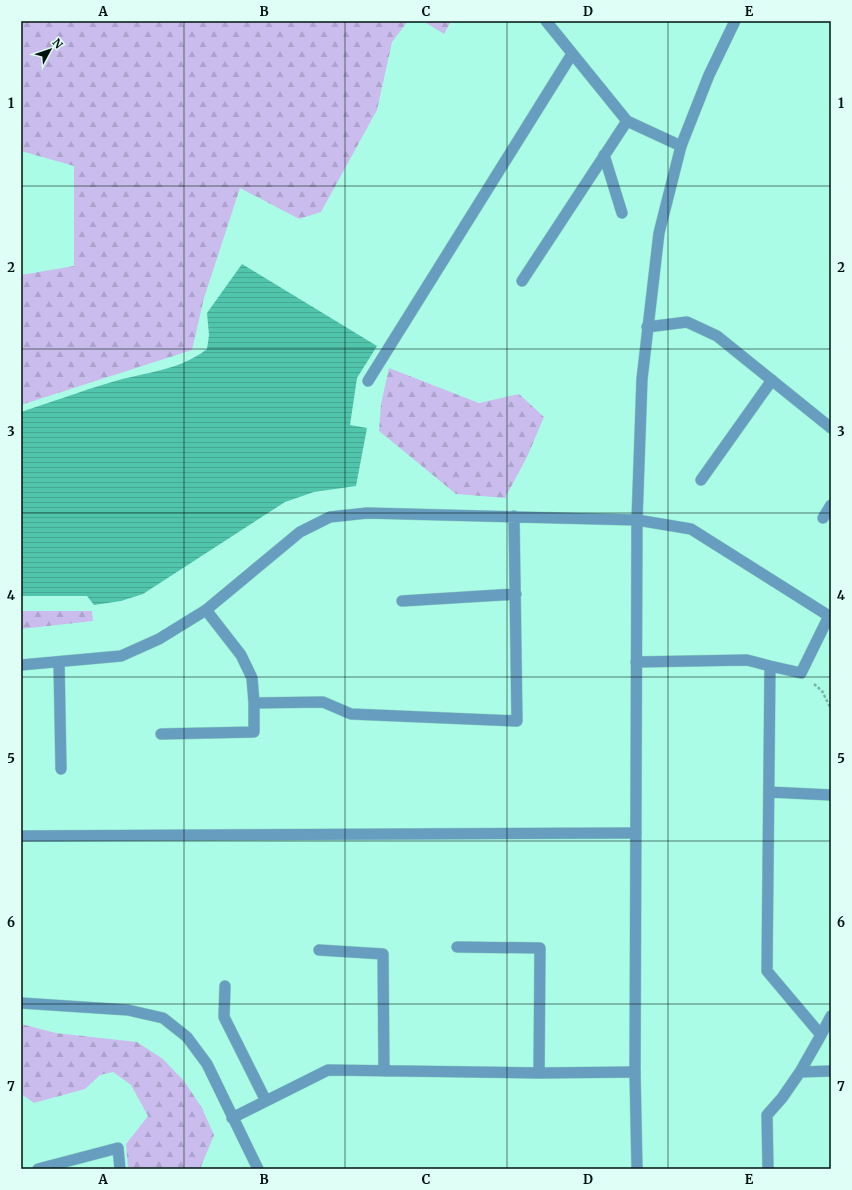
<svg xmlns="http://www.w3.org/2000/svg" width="852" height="1190" font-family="Merriweather,serif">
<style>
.forest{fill:url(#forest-firs)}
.water{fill:url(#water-rules)}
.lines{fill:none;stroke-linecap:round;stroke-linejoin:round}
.minor-casing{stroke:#8fd7c4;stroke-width:12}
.tertiary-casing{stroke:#8fd7c4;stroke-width:12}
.path{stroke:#77b6a6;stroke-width:2.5;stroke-dasharray:3 2;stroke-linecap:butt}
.minor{stroke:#679ec0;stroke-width:11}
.tertiary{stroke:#679ec0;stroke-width:11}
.grid{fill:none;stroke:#00130e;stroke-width:1;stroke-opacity:0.55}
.neatline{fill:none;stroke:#00130e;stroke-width:1.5}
.grid-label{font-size:13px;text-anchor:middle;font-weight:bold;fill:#00130e}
</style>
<defs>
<pattern id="forest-firs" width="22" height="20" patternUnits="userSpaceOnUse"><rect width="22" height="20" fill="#cabdee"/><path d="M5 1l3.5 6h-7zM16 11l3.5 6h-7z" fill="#aca2cb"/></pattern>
<pattern id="water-rules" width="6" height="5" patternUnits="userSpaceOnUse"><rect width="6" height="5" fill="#51c4ac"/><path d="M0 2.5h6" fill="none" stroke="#45a893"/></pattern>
</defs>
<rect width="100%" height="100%" fill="#aafce7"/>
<path class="forest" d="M21 21H408L392 42 377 110 321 212 299 219 240 188 204 298 192 350 21 405V275L74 266V166L21 151Z
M423 21H451L444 34Z
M389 368 479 403 519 394 544 417 527 457 505 498 456 494 379 431 381 404Z
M21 611H92L93 621 21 629Z
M21 1024 56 1033 137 1042 163 1059 184 1081 202 1108 214 1135 200 1169H128L126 1144 148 1116 131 1085 113 1072 100 1075 85 1089 34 1103 21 1094Z"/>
<path class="water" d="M242 264 377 346 357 378 350 425 367 428 356 486 314 492 285 502 143 594 121 601 94 605 87 596H21V412C52 402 81 391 112 382 145 372 179 371 207 349L209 335 207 313Z"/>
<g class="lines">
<g class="minor-casing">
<path id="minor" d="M546 21 627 121 681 146
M604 155 622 213
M522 281 627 121
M647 327 687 322 717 336 831 428
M368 381 572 54
M701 480 772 380
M823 518 831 505
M402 601 516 594
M206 610 241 655 252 678 254 703
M59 662 61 769
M636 662 747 660 770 666 767 971 821 1035 800 1072
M21 665 121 656 159 639 206 610 300 532 330 517 367 513 637 520 691 529 829 616 801 673 770 666
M161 734 254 732V703L323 702 351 714 517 721 514 516
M769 792 831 795
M21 836 636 833
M457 947 540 948 539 1073
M319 950 383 954 384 1071
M225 986 224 1017 266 1101
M21 1003 128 1010 163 1018 187 1037 207 1064 258 1169
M821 1035 831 1016
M232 1118 328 1070 539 1073 635 1072
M38 1169 118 1148 120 1169
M768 1169 767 1115 782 1098 800 1072 831 1071"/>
</g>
<g class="tertiary-casing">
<path id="tertiary" d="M637 1169 635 1072 637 520 642 379 659 233 681 146 709 75 735 21"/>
</g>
<path class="path" d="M814 684 822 691 831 709"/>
<use href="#minor" class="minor"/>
<use href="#tertiary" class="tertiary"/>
</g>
<path class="grid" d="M184 21V1169M345 21V1169M507 21V1169M668 21V1169M21 186H831M21 349H831M21 513H831M21 677H831M21 841H831M21 1004H831"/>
<rect width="852" height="1190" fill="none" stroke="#dffef5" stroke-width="44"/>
<g transform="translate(50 50) rotate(50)" stroke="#dffef5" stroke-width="3" paint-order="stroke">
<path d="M0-3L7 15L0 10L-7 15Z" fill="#00130e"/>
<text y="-6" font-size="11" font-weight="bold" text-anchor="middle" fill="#00130e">N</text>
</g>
<rect x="22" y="22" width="808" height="1146" class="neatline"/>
<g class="grid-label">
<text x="103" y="16">A</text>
<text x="264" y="16">B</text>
<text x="426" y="16">C</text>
<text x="588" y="16">D</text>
<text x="749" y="16">E</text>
<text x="11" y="108">1</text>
<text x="841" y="108">1</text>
<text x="11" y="272">2</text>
<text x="841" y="272">2</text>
<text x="11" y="436">3</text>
<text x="841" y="436">3</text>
<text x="11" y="600">4</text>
<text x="841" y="600">4</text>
<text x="11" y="763">5</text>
<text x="841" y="763">5</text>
<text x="11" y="927">6</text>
<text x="841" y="927">6</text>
<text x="11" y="1091">7</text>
<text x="841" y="1091">7</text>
<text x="103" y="1184">A</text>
<text x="264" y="1184">B</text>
<text x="426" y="1184">C</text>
<text x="588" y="1184">D</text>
<text x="749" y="1184">E</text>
</g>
</svg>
